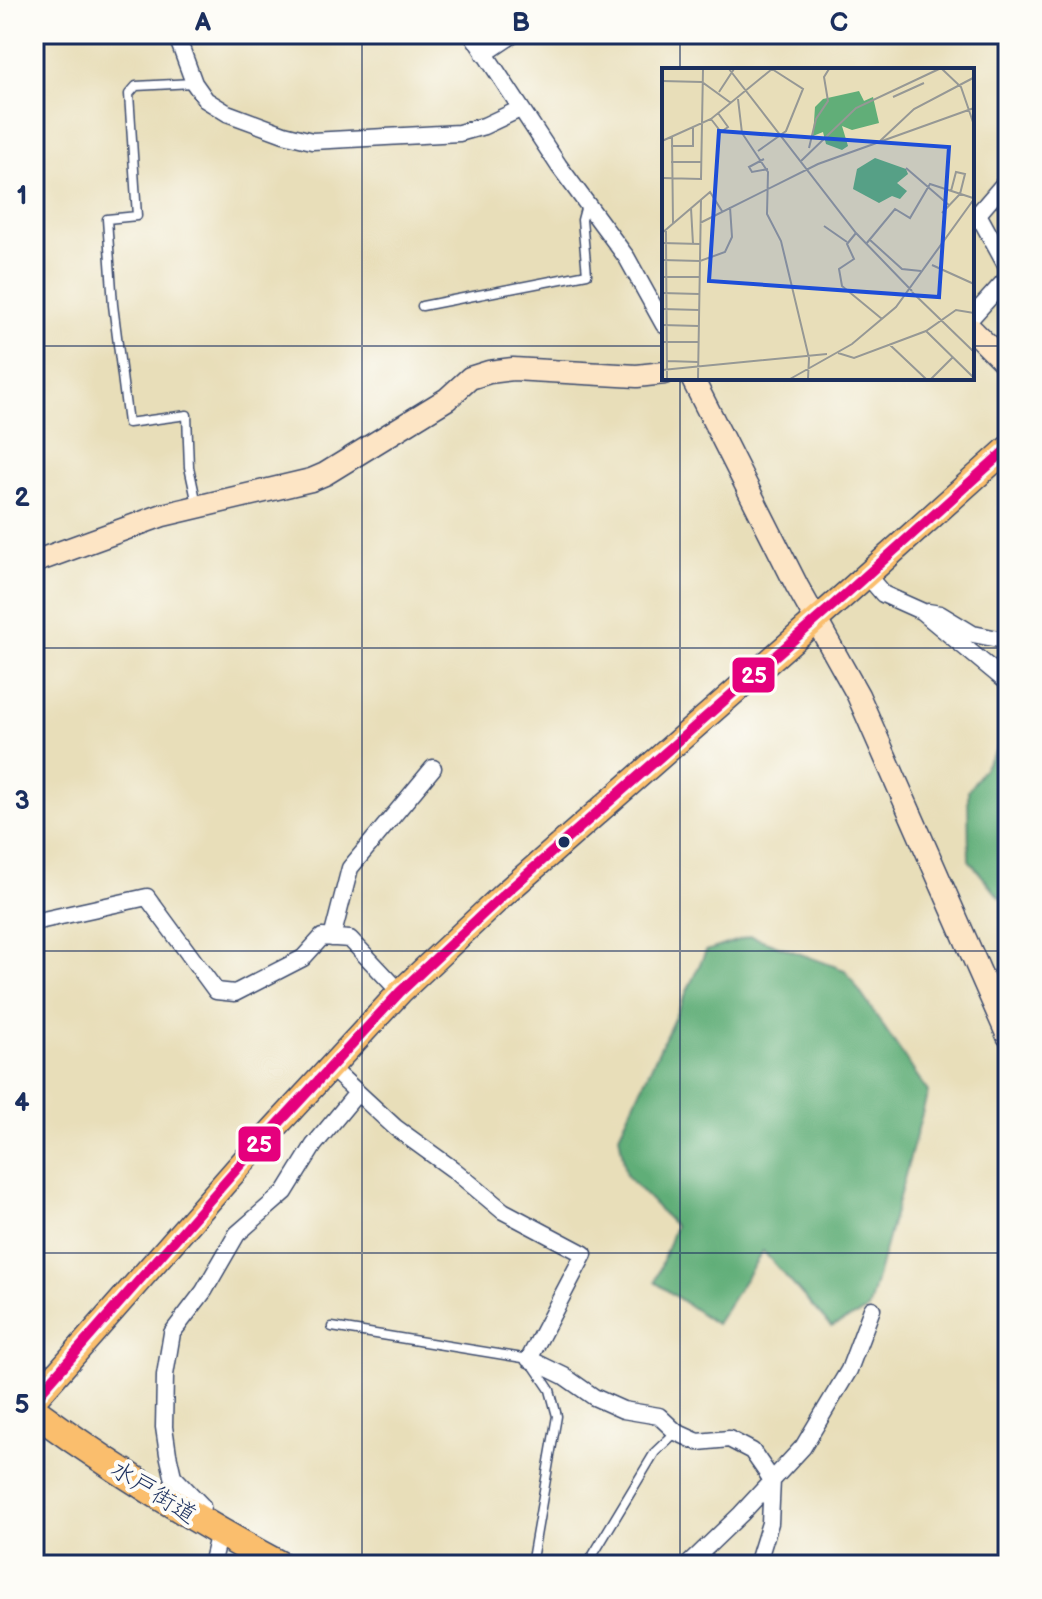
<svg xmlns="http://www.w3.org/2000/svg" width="1042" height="1599" font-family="'Balsamiq Sans','Klee One',sans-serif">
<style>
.forest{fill:#61ae78;stroke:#3e6e6b;stroke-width:2}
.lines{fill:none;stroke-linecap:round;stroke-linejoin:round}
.lane-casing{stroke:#3a496c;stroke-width:11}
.street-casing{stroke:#3a496c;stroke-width:19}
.secondary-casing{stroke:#3a496c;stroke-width:25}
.primary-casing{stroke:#3a496c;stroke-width:27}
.highway-casing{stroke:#3a496c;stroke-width:31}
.lane{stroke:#fff;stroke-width:8}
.street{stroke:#fff;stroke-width:16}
.secondary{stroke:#fde5c5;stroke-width:22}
.primary{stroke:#fabe6d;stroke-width:24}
.highway{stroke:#fabe6d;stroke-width:28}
.bus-1-casing{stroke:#fdfcf7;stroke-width:16}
.bus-1{stroke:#e5007d;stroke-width:10}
.grid{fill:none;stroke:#1b2f5e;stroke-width:2;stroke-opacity:0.55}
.bus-dot{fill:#1b2f5e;stroke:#fdfcf7;stroke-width:3}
.labels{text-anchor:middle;stroke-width:8;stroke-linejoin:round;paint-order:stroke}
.street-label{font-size:24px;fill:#1b2f5e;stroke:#fdfcf7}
.inset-road{fill:none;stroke:#969895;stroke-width:2}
.view{fill:#1d4ed8;fill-opacity:0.15;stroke:#1d4ed8;stroke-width:4}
.inset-edge{fill:none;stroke:#1b2f5e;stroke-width:4}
.line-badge{stroke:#fdfcf7;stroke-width:3}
.badge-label{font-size:22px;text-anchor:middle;font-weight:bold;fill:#fff}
.neatline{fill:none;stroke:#1b2f5e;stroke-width:3}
.grid-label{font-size:26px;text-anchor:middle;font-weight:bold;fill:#1b2f5e}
</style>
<rect width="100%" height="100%" fill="#fdfcf7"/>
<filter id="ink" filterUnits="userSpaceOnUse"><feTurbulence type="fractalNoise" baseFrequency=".0125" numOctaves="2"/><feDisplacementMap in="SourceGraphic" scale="16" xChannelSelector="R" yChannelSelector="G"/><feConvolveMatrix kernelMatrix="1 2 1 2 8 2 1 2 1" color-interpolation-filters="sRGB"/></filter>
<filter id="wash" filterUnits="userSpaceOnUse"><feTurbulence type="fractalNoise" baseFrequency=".006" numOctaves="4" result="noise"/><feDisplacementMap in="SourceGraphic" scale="32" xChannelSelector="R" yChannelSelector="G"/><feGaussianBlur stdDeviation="1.8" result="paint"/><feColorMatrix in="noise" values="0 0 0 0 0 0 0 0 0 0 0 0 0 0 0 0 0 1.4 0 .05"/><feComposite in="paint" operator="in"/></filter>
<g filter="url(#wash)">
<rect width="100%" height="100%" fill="#e8deb9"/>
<path class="forest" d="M1008 741V892L1000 898 969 860 968 791 1001 743Z
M751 936 845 970 928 1092 868 1310 831 1327 763 1251 716 1324 655 1282 675 1226 626 1175 619 1135 706 951Z"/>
</g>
<g filter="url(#ink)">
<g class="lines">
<g class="lane-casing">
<path id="lane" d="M193 83 136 86 129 94 137 216 107 219 113 305 128 423 187 415 189 467 197 504
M422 306 587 274 582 220 586 205
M332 1327 529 1359 550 1390 557 1416 531 1565
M587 1565 655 1452 676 1432"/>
</g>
<g class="street-casing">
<path id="street" d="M176 34 194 83 206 100 227 113 284 134 312 141 459 133 484 126 520 109
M472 34 559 166 627 258 664 325
M484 54 514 34
M978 214 1008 269
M972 221 1008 179
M972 317 1008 277
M867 575 883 594 921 611 1008 683
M928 612 940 614 973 634 1008 641
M34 922 147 897 216 991 235 993 303 958 322 937 350 939 400 992
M332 938 350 868 433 768
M330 1067 396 1128 454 1170 503 1211 584 1254 529 1359 564 1376 594 1397 623 1410 659 1416 676 1432 698 1442 729 1439 752 1451 772 1480 770 1523 757 1565
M199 1520 202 1506 173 1476 168 1454 164 1427 165 1375 172 1333 204 1291 237 1234 285 1192 314 1145 357 1093
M211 1565 219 1532
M688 1565 741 1514 803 1447 849 1370 872 1309"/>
</g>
<g class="secondary-casing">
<path id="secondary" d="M972 330 1008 366
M692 378 797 586 858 695 1008 1036
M34 562 163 515 311 480 325 474 447 399 470 378 489 372 513 369 637 376 664 373"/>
</g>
<g class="primary-casing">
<path id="primary" d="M34 1400 243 1162 400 992 502 896 848 592 1008 448"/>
</g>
<g class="highway-casing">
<path id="highway" d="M34 1411C112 1468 194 1519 279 1565"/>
</g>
<use href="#lane" class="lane"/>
<use href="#street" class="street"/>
<use href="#secondary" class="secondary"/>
<use href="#primary" class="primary"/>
<use href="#highway" class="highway"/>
<g class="bus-1-casing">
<path id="bus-1" d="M34 1400 243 1162 400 992 502 896 848 592 1008 448"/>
</g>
<use href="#bus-1" class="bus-1"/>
</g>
</g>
<path class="grid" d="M362 34V1565M680 34V70M34 346H664M972 346H1008M680 378V1565M34 648H1008M34 951H1008M34 1253H1008"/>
<circle class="bus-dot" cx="564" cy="842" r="7"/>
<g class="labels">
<g class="street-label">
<text transform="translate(154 1492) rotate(32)" y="8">水戸街道</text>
</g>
</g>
<g transform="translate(662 68)">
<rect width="312" height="312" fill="#e8deb9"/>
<path d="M197 23 202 33 211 29 217 55 190 62 180 58 186 78 180 82 164 76 161 64 151 68 153 39 161 31ZM213 90 244 101 246 106 235 115 245 123 238 131 230 128 217 135 191 121 195 101Z" fill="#61ae78"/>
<path class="inset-road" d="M67 1 194 165 250 223M280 1 299 19 312 57M0 13 40 14 69 35M57 24 72 1M231 29 262 15M76 31 80 65 106 104 105 146 119 173 147 290 146 311M49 51 59 64 66 59 56 45M10 69 11 155M0 73 49 51 110 1M218 73 252 41 311 10M9 78H31V59M147 80 154 51 166 33 162 9 167 1M96 83 124 63 141 21 110 1M102 91 87 99 90 104 106 101M9 94H39M138 94 194 40 277 1M244 100 288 138M0 110 39 111 41 1M29 140 31 176M280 145 298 126 303 106 294 104 289 123M38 155 156 96 312 40M162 158 185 174M4 161 5 311M0 165 48 124 60 143M194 165 185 176 192 191 177 201 180 218 220 251M208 172 240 201 259 203M0 175 38 176M204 176 233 141 248 150 268 116 311 130M0 192 38 193 63 184 70 169 68 139M270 197 312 216M0 209H37M250 224 312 284M0 225 37 226M0 241 37 242M0 257 37 258M264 263 312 310M0 274H36M227 276 264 311M176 285 192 290 264 263 294 242 312 245M5 293 36 294M0 302 165 286M36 311 39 132M128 311 190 276 234 239 312 131M269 311 291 289"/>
<path class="view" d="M57 63 287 79 277 229 47 213Z"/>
<rect width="312" height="312" class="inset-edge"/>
</g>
<g class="line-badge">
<rect x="731" y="656" width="45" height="38" rx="8" fill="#e5007d"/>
<rect x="237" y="1125" width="45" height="38" rx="8" fill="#e5007d"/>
</g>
<g class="badge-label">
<text x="754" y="683">25</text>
<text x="259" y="1152">25</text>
</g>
<rect width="1042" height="1599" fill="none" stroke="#fdfcf7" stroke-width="88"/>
<rect x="44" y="44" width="954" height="1511" class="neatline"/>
<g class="grid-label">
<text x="203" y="31">A</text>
<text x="521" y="31">B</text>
<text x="839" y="31">C</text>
<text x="22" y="204">1</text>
<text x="22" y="506">2</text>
<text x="22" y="809">3</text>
<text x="22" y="1111">4</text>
<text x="22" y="1413">5</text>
</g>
</svg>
